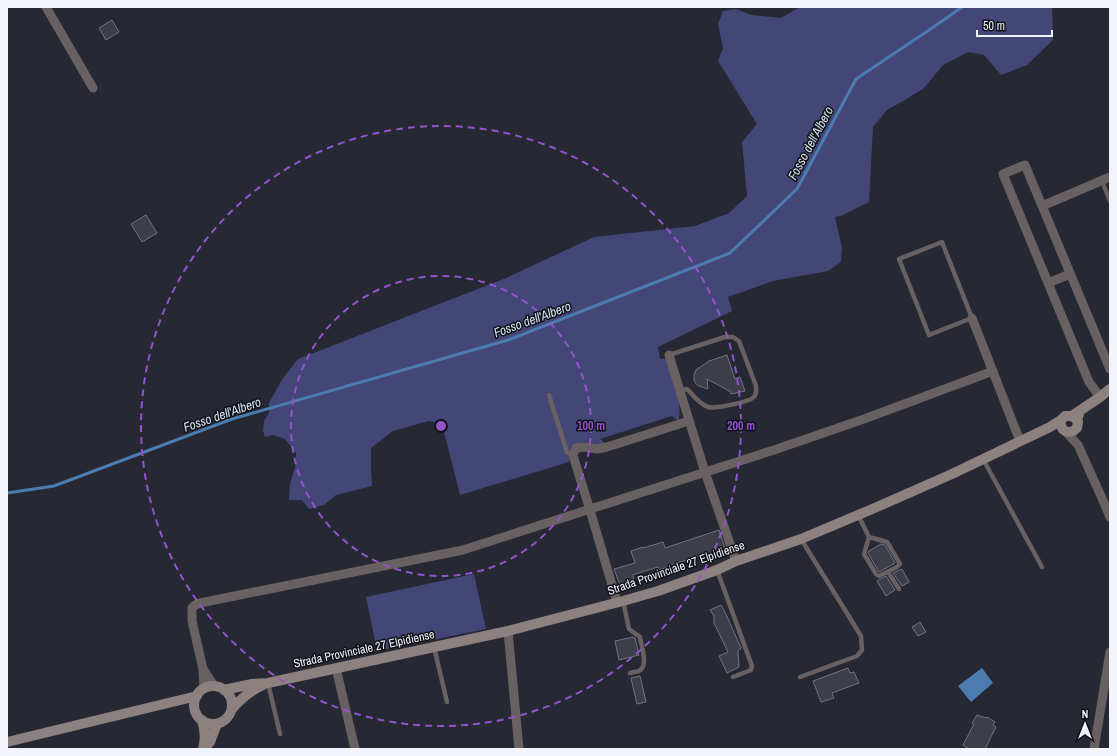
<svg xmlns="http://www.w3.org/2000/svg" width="1117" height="756" font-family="'Archivo Narrow',sans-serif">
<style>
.green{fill:#434677}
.water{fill:#4b7cb0}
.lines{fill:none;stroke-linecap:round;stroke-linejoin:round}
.stream{stroke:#4b7cb0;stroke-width:3}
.building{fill:#3c3e4a;stroke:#717381}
.lane{stroke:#696161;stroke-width:4.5}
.street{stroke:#696161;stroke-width:9}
.secondary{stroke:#8d8180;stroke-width:10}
.ring{fill:none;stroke:#9354cb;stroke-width:2;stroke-dasharray:7 5}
.labels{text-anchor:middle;stroke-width:3;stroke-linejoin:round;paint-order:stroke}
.street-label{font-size:12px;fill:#f2f3fb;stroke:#101116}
.water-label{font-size:13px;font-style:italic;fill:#d3e1f0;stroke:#101116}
.centre{fill:#9354cb;stroke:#101116;stroke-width:2}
.ring-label{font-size:12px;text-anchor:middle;font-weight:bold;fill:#9354cb;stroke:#101116;stroke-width:3;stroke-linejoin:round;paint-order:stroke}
</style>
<rect width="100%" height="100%" fill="#262834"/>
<path class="green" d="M800 7H1052L1053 40 1027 65 1001 75 984 55 968 52 943 65 924 88 905 100 887 110 873 127 869 202 843 215 835 217 842 248 841 262 828 271 773 281 728 297 732 311 658 347 660 359 667 358C671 374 684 405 678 421L672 416 600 439 606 444H594L584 442 572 446 569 462 460 495 442 424 429 421 393 431 371 448V471L372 486 336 495 324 505 309 509 302 500H289L290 484 296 464V453L285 439 273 435 265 437 263 431 264 421 269 413V403L283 378 298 359 506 278 594 237 695 226 729 213 747 196 742 142 757 124 718 61 723 48 718 24 723 11 736 9 751 15 781 18Z
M474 574 486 629 377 651 366 597Z"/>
<path class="water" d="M982 668 993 683 971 702 958 686Z"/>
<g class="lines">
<path class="stream" d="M7 493 54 486 232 419 508 340 730 253 797 189 856 79 938 24 962 7"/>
</g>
<path class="building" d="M112 20 119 32 106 40 99 28Z
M146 215 157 233 142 242 131 224Z
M727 355 735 379 740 377 745 391 731 394V392L707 379 708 389 699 386 696 384 694 380V375L696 370 709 361Z
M719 530 725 548 671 565V566L659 570 658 567 632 575 634 579 628 581 629 582 620 585 614 569 635 563 631 551 643 547V548L663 542 665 548Z
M881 544 885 545 895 563 879 572 868 553 869 551Z
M902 569 909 582 902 586 893 573Z
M886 576 895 590 886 596 877 581Z
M721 605 725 612 741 648 738 651 739 667 727 673 719 656 728 652 714 623V616L710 610Z
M920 622 926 632 918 636 912 627Z
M633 637 635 638 639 655 619 660 615 641Z
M848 668 850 673 854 672 859 683 832 693 834 698 821 702 813 681Z
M640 676 646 702 637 704 631 678Z
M977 715 986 718 987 717 995 722 993 725 996 727 985 749H969L963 745 974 724 972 723Z"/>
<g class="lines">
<path class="lane" d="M1102 181 1110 201
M942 242 972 318 929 335 899 259Z
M669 355 725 337H733L739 341 756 386C756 390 757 394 754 397 749 402 715 409 708 407 699 404 693 395 687 389L680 391
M549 395 567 452 573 455
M983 459 1042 567
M858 515 869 537 887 542 890 547 900 564 897 567 879 576 876 574 864 554 869 537
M717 570 752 666 751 670 733 677
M888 572 899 589
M623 601 629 629 640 637C641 646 649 666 639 671 637 672 633 672 630 673
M434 647 447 702
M800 677 857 656 862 650 861 636 801 539
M268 683 280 734"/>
<path class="street" d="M46 7 93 88
M1042 206 1110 177
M1048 283 1070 274
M972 318 1020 441
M669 355 705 472 736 561
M1100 397 1089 382 1003 174 1025 165 1110 369
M1065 431 1078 445 1105 505 1110 517
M617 602 590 510 575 462 573 455 576 448 584 447 597 449 607 447 689 421
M508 631 519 749
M336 668 355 749
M204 670 214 686
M204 689 203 669 192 621V608L195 605 200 603 463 550 777 449 864 419 993 371
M1094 749 1110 652"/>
<path class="secondary" d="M1072 416 1100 397 1110 389
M1061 420C1059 431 1069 436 1077 428L1078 422 1077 420 1079 414
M194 705a19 19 0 1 1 38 0a19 19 0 1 1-38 0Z
M224 690 252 684 268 683 508 631 623 601 658 591 717 570 736 561 801 539 870 510 952 474 1050 427 1061 420 1065 416H1072L1077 420
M232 709C241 698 250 691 263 685
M202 720C205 730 206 739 203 749
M7 742 197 696
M206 747 210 742 217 724"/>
</g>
<g class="ring">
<circle cx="441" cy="426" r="150"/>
<circle cx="441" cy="426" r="300"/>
</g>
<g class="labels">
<g class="street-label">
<text transform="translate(676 568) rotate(-19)" y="4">Strada Provinciale 27 Elpidiense</text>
<text transform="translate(364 649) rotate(-12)" y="4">Strada Provinciale 27 Elpidiense</text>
</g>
<g class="water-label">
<text transform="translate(810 143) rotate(-62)" y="5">Fosso dell'Albero</text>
<text transform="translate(532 319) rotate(-20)" y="5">Fosso dell'Albero</text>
<text transform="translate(222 414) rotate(-19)" y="5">Fosso dell'Albero</text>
</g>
</g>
<circle cx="441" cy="426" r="6" class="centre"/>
<g class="ring-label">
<text x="591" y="430">100 m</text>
<text x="741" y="430">200 m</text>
</g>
<rect width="1117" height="756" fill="none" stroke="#f2f3fb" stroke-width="16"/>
<g transform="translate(1085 724)" stroke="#101116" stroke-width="3" paint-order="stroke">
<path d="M0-3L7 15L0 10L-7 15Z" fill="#f2f3fb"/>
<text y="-6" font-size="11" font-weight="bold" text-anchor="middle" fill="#f2f3fb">N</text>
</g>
<path d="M977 30v6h75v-6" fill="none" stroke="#f2f3fb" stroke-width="2"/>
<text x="983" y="30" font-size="12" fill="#f2f3fb" stroke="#101116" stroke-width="3" paint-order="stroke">50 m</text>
</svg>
